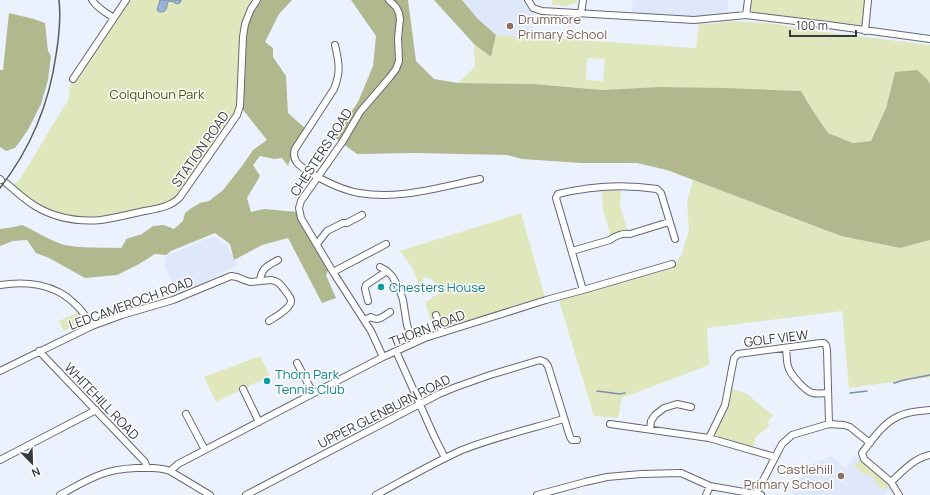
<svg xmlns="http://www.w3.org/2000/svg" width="930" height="495" font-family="Manrope,sans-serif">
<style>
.built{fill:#dfe8fa}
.green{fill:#e0e7bd;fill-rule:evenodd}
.forest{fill:#b1b88e}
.water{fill:#99b2d6;stroke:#7c8ea8}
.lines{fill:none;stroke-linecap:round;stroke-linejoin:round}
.stream{stroke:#7c8ea8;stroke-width:1.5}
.minor-casing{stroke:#636871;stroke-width:8}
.minor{stroke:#fff;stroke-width:6}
.rail{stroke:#585b60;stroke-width:1.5}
.education-dot{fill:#8d6e63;stroke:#fff;stroke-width:1.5}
.culture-dot{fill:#0f9aa8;stroke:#fff;stroke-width:1.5}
.labels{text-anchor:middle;stroke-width:3;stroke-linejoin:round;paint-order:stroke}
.education-label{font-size:13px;fill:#785e54;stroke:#fff;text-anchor:start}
.park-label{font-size:13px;fill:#4c520d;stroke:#fff}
.street-label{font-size:13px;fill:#373a3e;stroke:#fff}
.culture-label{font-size:13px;fill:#0d838f;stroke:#fff;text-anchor:start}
</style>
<rect width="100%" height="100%" fill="#ecf2fd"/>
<path class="built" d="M462 0H525L527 5 526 7H529L534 12 533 39 496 35 477 18Z
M633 0H729L727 14 707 16H695L631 13Z
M214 236 227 245 237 265 204 283 178 294 164 265 166 255Z
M832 456 845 468 856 456 887 482 892 489 884 495H792L793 487 807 470 814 463Z"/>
<path class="green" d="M129 0H253L241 24 238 105 233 116 180 193 172 201 157 206 102 217 82 218 58 214 44 208 35 203 12 185 20 179 68 100 71 83Z
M552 0H577V2L568 6 552 5Z
M752 0H865L862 24 855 27 771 15 752 13 750 9Z
M731 21 769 23 817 31 930 45V84L927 79 895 72 885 110 871 141 853 143 828 133 813 111 801 91 659 87 602 90 534 84 458 83 475 67 474 44 491 57 496 35 533 39 534 37 696 48 699 23 710 24ZM587 58 605 59 603 81 586 80Z
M693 180 841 236 900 248 930 240V377L849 388 842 311 707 328 709 365 622 398 618 418 594 416 559 301 672 268 682 254 689 229 687 203Z
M620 189 621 191 620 206 627 230 626 231 612 235 610 234 603 210 602 191 604 190Z
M521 213 545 297 434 331 425 302 432 299V297L438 295C436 286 434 275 423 278L422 287 420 288 413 269 400 251Z
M79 312 84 321 64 331 59 321Z
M260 356 270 376 216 402 204 377Z
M731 388 747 394 767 411 774 415 767 422 770 425 756 437 753 448 717 437 715 433 727 408Z
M860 460 887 482 889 486 883 490 877 485 878 483 868 474 865 475 854 466Z"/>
<path class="forest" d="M258 0H292L279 14 265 42 273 48V57L286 76 288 113 306 129 293 152 288 166 282 158 274 159 260 156 253 165 260 176 247 198 251 212 264 209 298 212 330 267 326 275 336 298 322 303 288 238 262 245 234 260 230 244 215 233 171 251 166 255 155 254 139 264 117 275 85 278 49 258 36 253 27 240 13 241 0 246V229L14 227 22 225C36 231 50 241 65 245 83 249 102 247 121 248L125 242 126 239 142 234 153 226 164 225 174 229 183 221 185 213 190 209 200 203 209 201 223 190 242 166 253 150 267 140 240 106V66L241 24Z
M351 0H408L416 61 434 79 458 83 534 84 602 90 659 87 724 88 801 91 813 111 828 133 853 143 871 141 886 108 895 72 917 70 927 79 930 84V240L900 248 841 236 667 170 637 163H581L522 159 507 155 415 153 357 154 334 137 358 102 373 66 376 36Z
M434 0H462L477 18 496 35 491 57 474 44Z
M9 13 34 19 45 23 48 51 51 56 48 80 41 104 29 128 21 140 15 148 6 151 0 147V70H3Z"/>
<path class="water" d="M160 0H181L180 3 176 4 174 2 169 1 167 4C168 10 162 15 157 10Z"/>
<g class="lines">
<path class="stream" d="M894 383 904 380 930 375
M597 391 620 394 625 393
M850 393 867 391"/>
<g class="minor-casing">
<path id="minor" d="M92 0C97 8 106 13 114 18
M528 0 533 8 542 11 694 20 746 15 828 25 930 39
M581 13 583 0
M746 15 748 0
M865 31 868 0
M335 45C339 62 341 72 334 89L295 149C291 161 300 166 309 172 324 181 342 190 359 193 400 200 440 187 480 179
M73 79 126 0
M0 179 1 180
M6 183C15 191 25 200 35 206 55 218 78 222 101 220 114 218 127 215 140 212 154 209 170 208 180 197L237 115 240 106 243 37 245 24 251 9 257 0
M317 244 327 231 343 223H347L362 215
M572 251 610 240C615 236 623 233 630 234L669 222
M380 267 387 271
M333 272 386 244
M260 280C262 267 268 266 278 260
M0 285C26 281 55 284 75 304 82 310 87 318 92 326
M583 290 556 198 558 194C590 186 625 184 657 189L661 193 675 239
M368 301 365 289 366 285 387 271 392 276 399 288 403 300 407 325 414 343
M436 315 442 332
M364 320 371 317C378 322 384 316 390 312
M786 348C787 354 786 363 789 369 792 376 806 392 813 393 817 394 823 393 828 393
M39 351 145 462 147 468
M396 351 434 436 445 458
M383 357 371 331 333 272 301 218 299 208 301 201 343 141 360 112 390 77 396 69 399 61 398 38 400 19 399 13 396 7 389 0
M297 363 313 393
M0 371 92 326 122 315 173 300 231 276 237 277 244 280 250 282 271 280C278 281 280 284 284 289 286 292 290 296 291 300 292 308 275 317 269 321
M243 389 259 422
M186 414 205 450
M610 424 709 438 775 457
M650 429 651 421 655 415 664 408 677 404 691 407
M709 438 725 405 734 358 738 354 821 343H824L826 345 827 350 829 424
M0 460 96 410
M170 471 210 495
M891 482C902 472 914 458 930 455
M756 494 782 444 792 435 829 424 844 425 850 427 870 443
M60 495C73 488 87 479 102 474 117 468 155 465 170 471L178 464 383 357 425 338 546 300 583 290 672 264
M246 495 439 394 456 387 490 375 540 360 545 362 548 366 570 437 572 440H577
M376 495C404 480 433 463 462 450 495 437 530 429 564 419
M537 495 585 482 607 477 641 474 681 473 710 486 761 495
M706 495 710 486
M899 495 891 482 864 459 862 453C872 440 883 423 899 416 909 411 920 411 930 410"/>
</g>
<use href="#minor" class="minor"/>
<path class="rail" d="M0 188C31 148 49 105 56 55 59 37 61 18 59 0"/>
</g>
<g class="education-dot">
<circle cx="510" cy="26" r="4"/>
<circle cx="841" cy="476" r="4"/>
</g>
<g class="culture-dot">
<circle cx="381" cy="287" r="4"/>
<circle cx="267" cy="381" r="4"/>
</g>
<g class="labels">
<g class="education-label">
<text x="518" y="24">Drummore<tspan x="518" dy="15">Primary School</tspan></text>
<text x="833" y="474" text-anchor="end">Castlehill<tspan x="833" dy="15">Primary School</tspan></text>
</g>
<g class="park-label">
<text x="157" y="99">Colquhoun Park</text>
</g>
<g class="street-label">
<text transform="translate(200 149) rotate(-55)" y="5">STATION ROAD</text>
<text transform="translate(321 152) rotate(-57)" y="5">CHESTERS ROAD</text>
<text transform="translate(131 303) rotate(-20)" y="5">LEDCAMEROCH ROAD</text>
<text transform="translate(427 328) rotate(-21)" y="5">THORN ROAD</text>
<text transform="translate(776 338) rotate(-7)" y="5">GOLF VIEW</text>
<text transform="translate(102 401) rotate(46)" y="5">WHITEHILL ROAD</text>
<text transform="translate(384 411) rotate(-27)" y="5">UPPER GLENBURN ROAD</text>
</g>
<g class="culture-label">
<text x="389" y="292">Chesters House</text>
<text x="275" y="379">Thorn Park<tspan x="275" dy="15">Tennis Club</tspan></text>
</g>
</g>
<g transform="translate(32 463) rotate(157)" stroke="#ffffff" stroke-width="3" paint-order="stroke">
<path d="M0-3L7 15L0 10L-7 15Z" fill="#373a3e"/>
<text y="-6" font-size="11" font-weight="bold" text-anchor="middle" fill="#373a3e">N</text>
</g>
<path d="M790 30v6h66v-6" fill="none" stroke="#373a3e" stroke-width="2"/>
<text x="796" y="30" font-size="12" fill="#373a3e" stroke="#ffffff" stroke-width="3" paint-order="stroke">100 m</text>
</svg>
